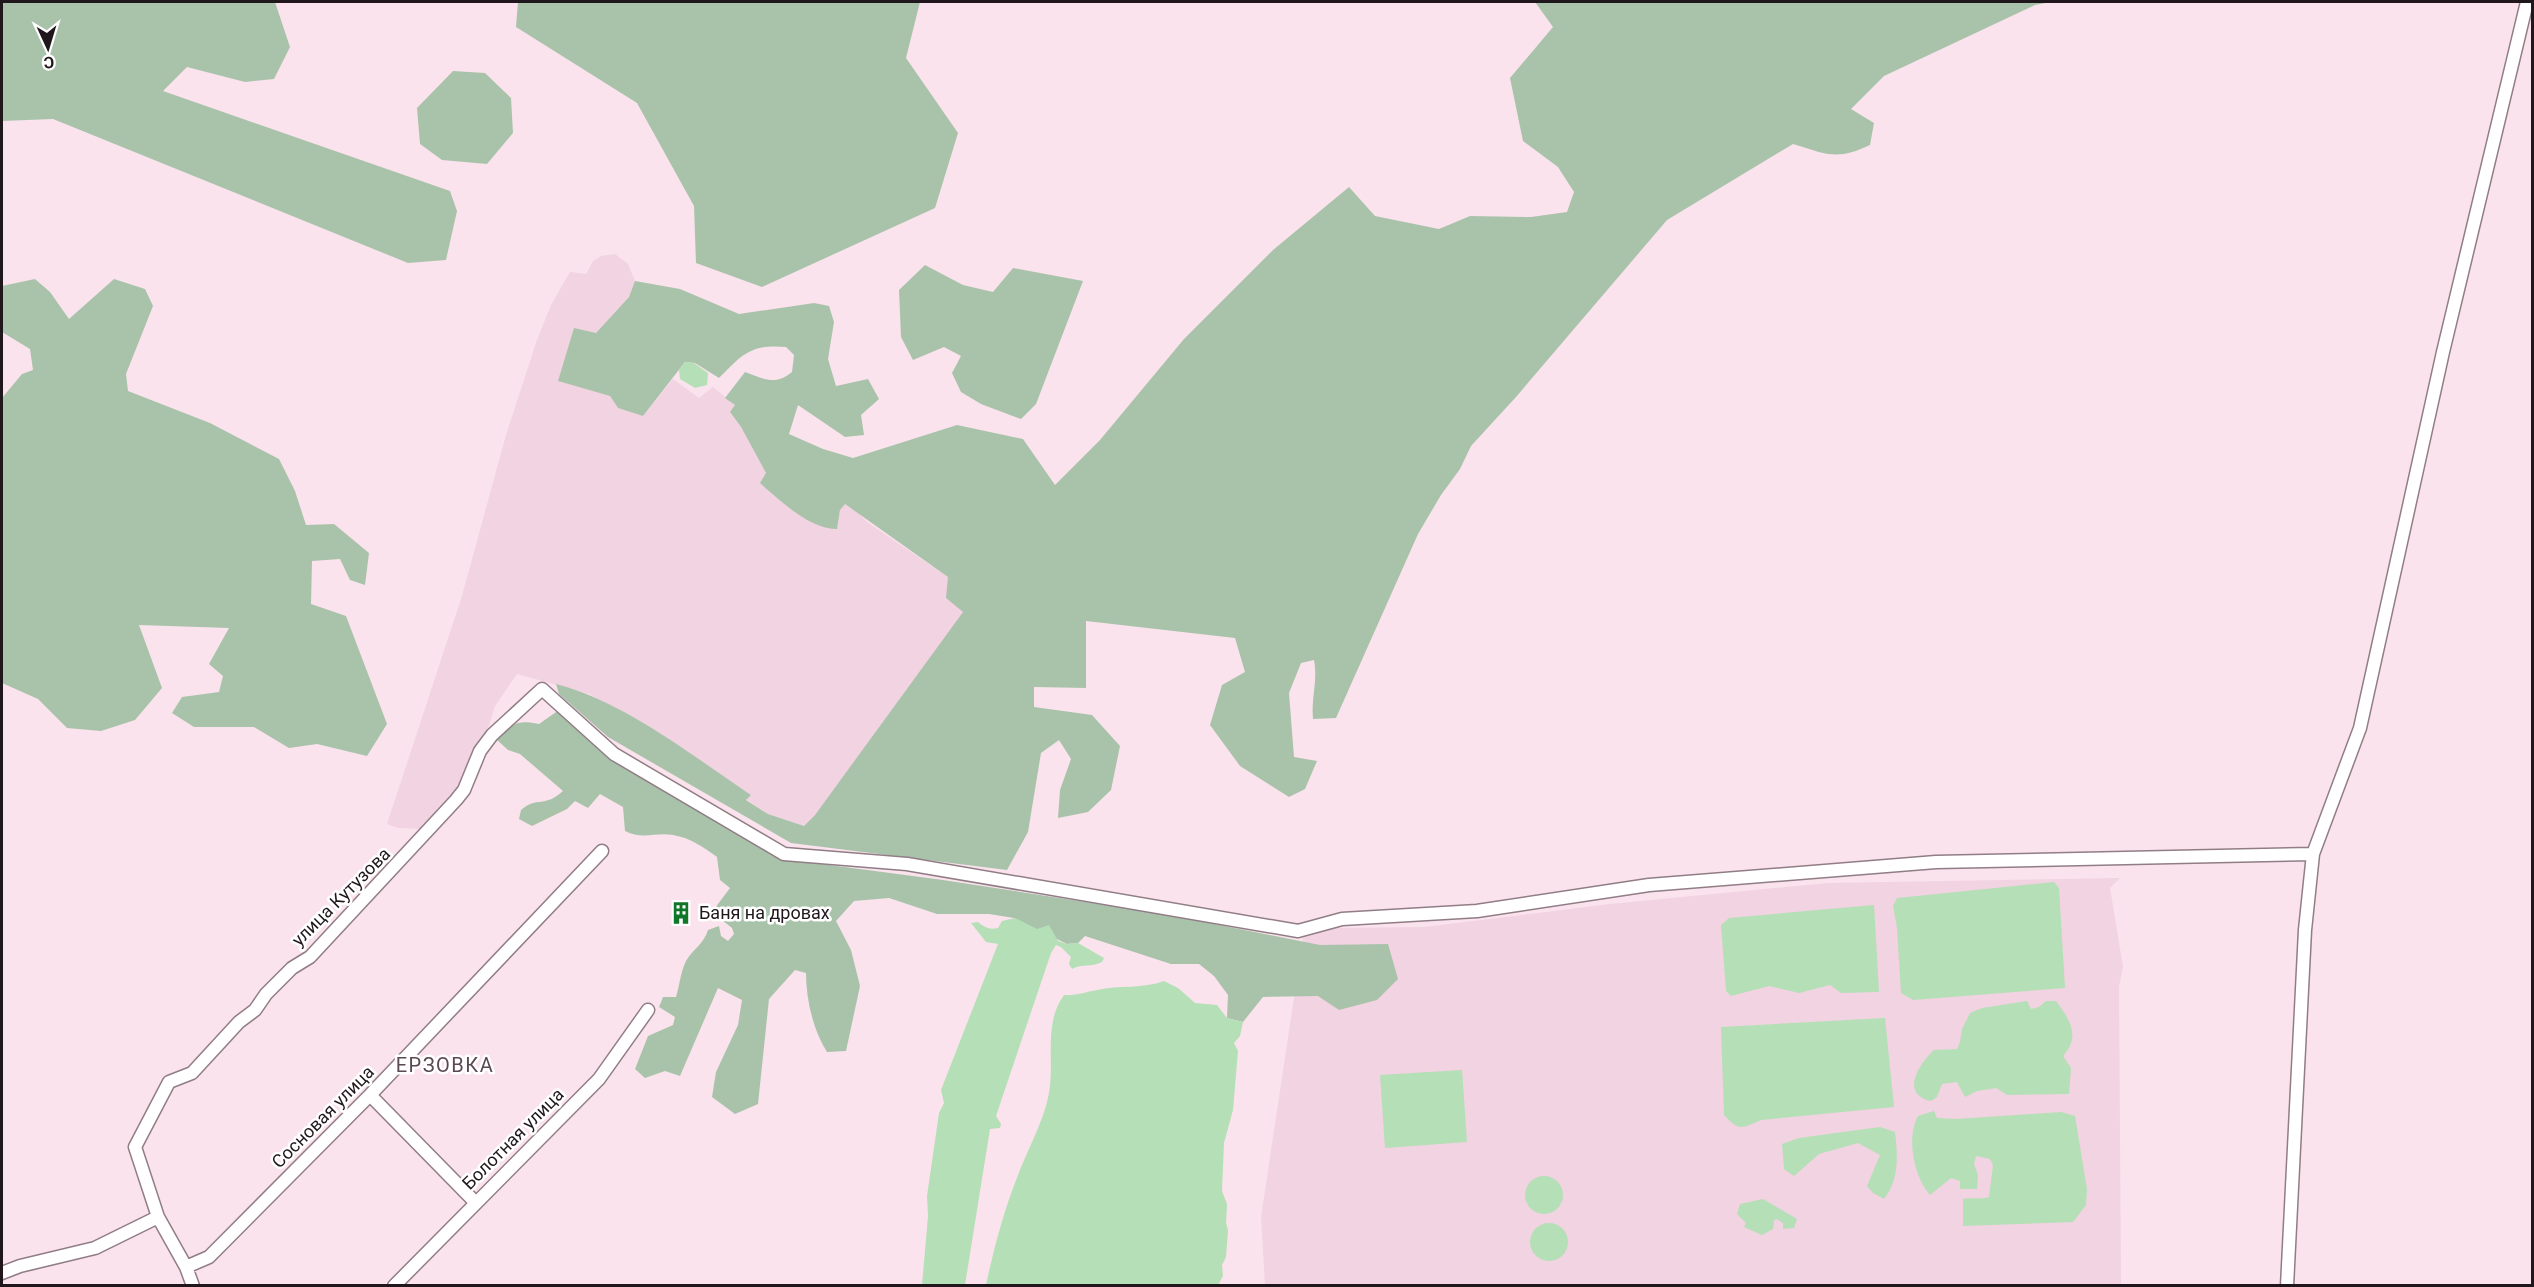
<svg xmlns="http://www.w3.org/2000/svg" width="2534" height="1287" font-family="Roboto,sans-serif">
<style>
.built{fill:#f1d3e1}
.green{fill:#a9c3aa}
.water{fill:#b5dfb7}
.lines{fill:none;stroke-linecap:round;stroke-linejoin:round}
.street-casing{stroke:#917d86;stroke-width:15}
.street{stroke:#fff;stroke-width:12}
.labels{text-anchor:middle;stroke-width:5;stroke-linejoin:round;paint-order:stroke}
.street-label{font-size:18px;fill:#1f171b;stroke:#fff}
.poi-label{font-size:18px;fill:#1f171b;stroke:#fff;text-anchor:start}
.neighbourhood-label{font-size:20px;letter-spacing:1.5px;fill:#5b4952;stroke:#fff}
</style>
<rect width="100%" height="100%" fill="#fae3ed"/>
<path class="built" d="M615 254 628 264 635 281 629 297 596 333 610 396 618 408 643 416 673 379 699 398 713 387 735 405 730 413 741 427 766 473 837 528 840 510 844 504 858 512 867 522 948 577 964 611 815 815 804 826 768 814 746 799 750 794 644 725 589 694 517 674 495 706 487 732 461 787 425 829 398 828 387 824 462 596 506 435 537 340 551 305 570 272 586 274 593 261 601 256Z
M2120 878 2110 888 2123 967 2119 986 2121 1285 1265 1286 1261 1217 1303 938 1335 928 1424 927 1610 904 1828 883Z"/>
<path class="green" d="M2 2H275L290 47 274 79 245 82 187 67 163 91 450 191 457 211 446 260 408 263 53 119 2 121Z
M518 2H920L906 58 958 133 935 208 762 287 696 263 694 206 637 103 516 27Z
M1535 2H2051L2035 5 1884 76 1851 109 1874 123 1870 145C1837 161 1826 154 1793 144L1667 220 1516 397 1471 446 1460 469 1441 495 1418 534 1336 718 1313 719C1311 697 1318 682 1314 660L1301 663 1289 693 1294 757 1317 761 1305 789 1289 797 1240 766 1210 725 1222 685 1245 672 1235 638 1086 621V688L1034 687V707L1092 715 1120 746 1111 790 1088 812 1058 818 1060 790 1071 759 1059 740 1041 753 1028 832 1007 870 791 843 608 737 559 694 556 684C625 702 691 755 751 795L746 800 768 814 804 826 815 815 963 612 946 598 948 577 845 504 840 510 837 529C811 530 779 500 760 483L766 473 741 427 730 412 735 405 725 398 745 372C764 379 775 386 792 372L794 355 786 347C750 344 743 354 719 378L695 363 685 362 643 416 618 408 610 396 558 381 574 328 596 333 629 297 635 281 680 289 739 314 814 303 829 306 834 322 828 359 836 386 868 379 879 399 861 415 864 435 845 437 798 405 789 434 823 449 853 458 957 425 1023 439 1055 485 1100 440 1184 339 1273 250 1349 187 1375 216 1439 229 1470 216 1531 217 1567 212 1574 192 1558 167 1523 141 1510 78 1553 27Z
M453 71 485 73 511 98 513 133 487 164 442 160 420 144 417 108Z
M925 265 963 285 993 292 1013 268 1083 281 1036 404 1021 419 981 404 961 392 952 373 961 356 944 347 913 360 901 337 899 290Z
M35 279 50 292 69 319 114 279 145 289 153 306 126 374 128 391 210 423 279 459 295 491 306 525 334 524 369 553 365 585 350 580 340 559 312 561 311 604 346 616 387 724 367 756 317 744 289 748 254 727H194L172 713 182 697 219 692 223 676 209 664 229 628 139 625 162 688 135 720 101 731 67 728 38 699 2 683V398L22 374 33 370 30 349 2 332V286Z
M559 710 618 761 784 859 943 880 1169 915 1320 945 1388 944 1398 979 1377 1000 1339 1010 1318 996 1263 997 1243 1022 1227 1018 1228 995 1214 976 1199 964H1171L1085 936 1078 943 1067 944 1014 918 989 914H937L889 898 854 901 836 921 851 950 860 986 846 1051 827 1052C813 1030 806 999 806 973L795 970 769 999 758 1104 735 1114 712 1097 716 1072 738 1025 742 1000 718 988 680 1076 665 1071 645 1078 635 1069 648 1036 673 1025 675 1017 659 1007 663 997H676C680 984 680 974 686 961 693 949 704 944 708 930L719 926 721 936 728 941 734 934 732 928 712 912 730 888 720 880 717 857C703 847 691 838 673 835 656 832 642 840 625 831L623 807 600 794 588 808 575 801 567 809 532 826 519 819 521 810C537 796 545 808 563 791L520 754 508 750 496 739C512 724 517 719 539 724Z"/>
<path class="water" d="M685 362 694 363 708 373 707 385 695 388 680 379 679 370Z
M2054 882 2059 888 2065 988 1913 1000 1901 993 1897 928 1893 906 1897 898Z
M1874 905 1879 992 1841 993 1830 985 1799 993 1769 986 1731 996 1726 991 1721 925 1729 918Z
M1015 918 1037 929 1049 925 1058 941 1067 944 1078 943 1104 958 1102 962C1090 968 1083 963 1072 969L1069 964 1071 957 1061 947 1056 945 1051 953 996 1116 1001 1124 1000 1128 990 1129 965 1285H922L928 1216 927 1196 939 1113 944 1103 941 1090 998 944 986 942 971 923 978 922C985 928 990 930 998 928L1002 921Z
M1164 981 1178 988 1195 1003 1217 1005 1227 1018 1243 1022 1240 1036 1234 1043 1238 1051 1233 1110 1224 1143 1222 1191 1227 1204 1226 1223 1228 1230 1226 1257 1222 1265 1223 1276 1218 1285H986C994 1248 1004 1210 1018 1175 1027 1151 1043 1122 1048 1098 1056 1064 1042 1025 1064 995 1076 996 1085 992 1097 990 1119 985 1143 989 1164 981Z
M2027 1001 2031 1009 2039 1007 2046 1001H2056C2070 1020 2081 1036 2063 1056L2071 1068 2069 1094 2007 1095 1996 1088 1977 1091 1965 1097 1957 1082 1942 1084 1937 1097 1931 1101C1900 1094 1918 1065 1934 1050L1957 1049 1960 1042 1962 1029 1970 1013 1982 1008Z
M1885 1018 1894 1107 1761 1120C1741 1129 1739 1131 1724 1115L1721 1027Z
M1462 1070 1467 1142 1385 1148 1380 1075Z
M1934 1111 1937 1118 1956 1119 2061 1112 2075 1116 2087 1189 2086 1205 2073 1222 1963 1226V1199C1973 1197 1980 1200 1989 1197L1993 1165 1990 1159 1976 1156 1974 1164 1978 1175 1977 1189H1960V1181L1951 1178 1930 1195C1914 1177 1906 1138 1918 1116Z
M1880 1127 1895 1132C1898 1156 1899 1180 1884 1199L1873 1193 1867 1186 1880 1155 1858 1143 1819 1154 1794 1176 1784 1169 1782 1144 1799 1138Z
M1525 1195a19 19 0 1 1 38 0a19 19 0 1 1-38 0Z
M1763 1199 1797 1219 1794 1228 1783 1229V1223L1777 1219 1774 1220 1773 1229 1762 1235 1744 1227 1746 1223 1737 1214 1740 1204Z
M1530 1242a19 19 0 1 1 38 0a19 19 0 1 1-38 0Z"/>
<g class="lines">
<g class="street-casing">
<path id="street" d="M370 1095 475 1202
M186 1267 209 1257 370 1095 602 851
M2 1273 20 1266 95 1248 158 1217
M193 1286 186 1267 158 1217 135 1147 169 1082 192 1073 239 1022 255 1010 266 994 292 968 310 957 456 800 464 790 480 751 492 735 542 689 614 754 784 854 907 864 1298 931 1342 919 1477 911 1649 885 1936 862 2313 854
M394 1286 599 1079 648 1010
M2287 1286 2305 930 2313 854 2360 728 2443 352 2527 2"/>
</g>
<use href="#street" class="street"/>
</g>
<defs>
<g id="building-bare" transform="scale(1.8)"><path d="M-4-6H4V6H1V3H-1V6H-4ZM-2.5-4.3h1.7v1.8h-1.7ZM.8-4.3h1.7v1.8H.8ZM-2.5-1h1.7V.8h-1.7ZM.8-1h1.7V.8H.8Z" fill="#107628" stroke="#fff" stroke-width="2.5" paint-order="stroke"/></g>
</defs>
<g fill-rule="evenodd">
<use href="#building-bare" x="681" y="913"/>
</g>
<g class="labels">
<g class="street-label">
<text transform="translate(341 897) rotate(-45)" y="6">улица Кутузова</text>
<text transform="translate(323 1117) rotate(-45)" y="6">Сосновая улица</text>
<text transform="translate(513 1139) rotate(-45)" y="6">Болотная улица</text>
</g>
<g class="poi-label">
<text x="699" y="919">Баня на дровах</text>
</g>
<g class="neighbourhood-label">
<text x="445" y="1072">ЕРЗОВКА</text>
</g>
</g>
<rect width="2534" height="1287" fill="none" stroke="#1f171b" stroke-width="6"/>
<g transform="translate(48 48) rotate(176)" stroke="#ffffff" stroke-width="4.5" paint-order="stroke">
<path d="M0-4.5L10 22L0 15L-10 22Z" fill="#1f171b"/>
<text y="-9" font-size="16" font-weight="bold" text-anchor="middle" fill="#1f171b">С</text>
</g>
</svg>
